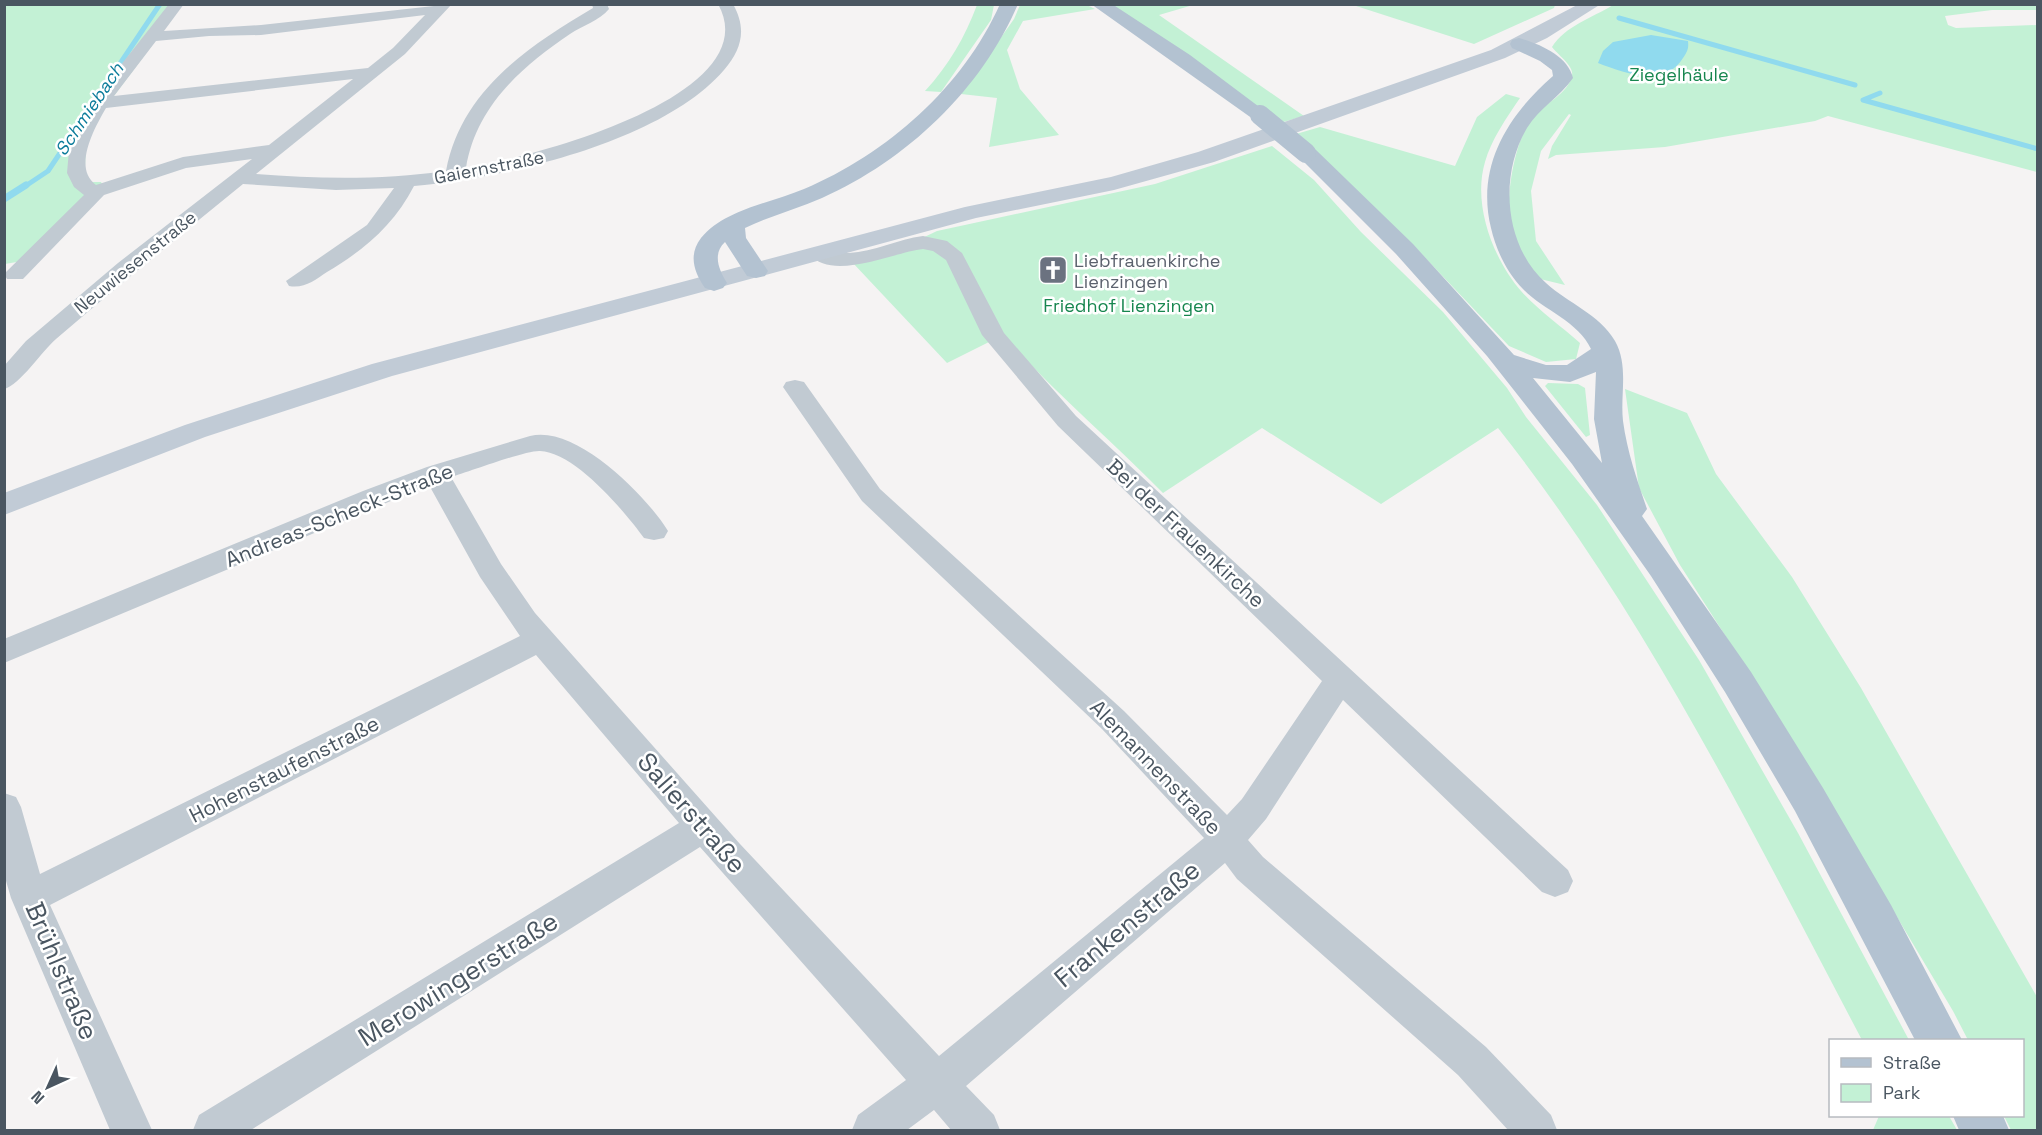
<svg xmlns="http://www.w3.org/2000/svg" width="2042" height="1135" viewBox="0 0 2042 1135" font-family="'Space Grotesk',sans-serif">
  <rect width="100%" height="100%" fill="#f5f3f3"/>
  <path fill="#c3f1d5" d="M 4,5 L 182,5 L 87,132 L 84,182 L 101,182 L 105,190 L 34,259 L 5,264 Z
    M 977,5 L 994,5 L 991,20 L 941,92 L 925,91 C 949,65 965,37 977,5 Z
    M 1020,5 L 1087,5 L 1095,9 L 1023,21 L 1007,50 L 1020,89 L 1059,135 L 989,147 L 997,98 L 961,94 L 1014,19 Z
    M 1109,5 L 1193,5 L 1159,15 L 1304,116 L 1280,123 Z
    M 1353,5 L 1555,5 L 1554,8 L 1474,44 Z
    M 1613,5 L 2037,5 L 2037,10 L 1992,10 L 1945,16 L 1948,25 L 1956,28 L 2037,25 L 2037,172 L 1828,116 L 1815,121 L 1665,147 L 1556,155 L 1548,159 L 1552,146 L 1571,115 L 1569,114 L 1541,151 L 1531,191 L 1536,241 L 1565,285 L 1536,278 C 1529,264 1517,249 1512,233 C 1503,207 1514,140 1532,118 C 1543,104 1569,94 1572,75 C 1574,66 1558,55 1552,47 C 1565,26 1592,18 1613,5 Z
    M 1506,94 L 1520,98 C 1507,117 1491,140 1485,162 C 1472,205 1494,260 1521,291 C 1538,310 1561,326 1580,343 L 1576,359 L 1546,362 L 1509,346 L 1413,245 L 1296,134 L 1320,127 L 1455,166 L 1477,117 Z
    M 1272,146 L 1314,180 L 1361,232 L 1443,312 L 1507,388 L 1526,417 L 1597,505 L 1699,660 L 1798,833 L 1909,1040 L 1862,1040 C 1751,830 1646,615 1498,428 L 1381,504 L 1262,428 L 1163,493 C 1110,439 1053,391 1003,335 L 947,363 L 852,262 L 897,250 L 937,231 L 1155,184 Z
    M 1548,383 L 1578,384 L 1585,388 L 1590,435 L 1586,437 L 1545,386 Z
    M 1625,389 L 1687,413 L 1716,474 L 1792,577 L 1861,688 L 2037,997 L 2037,1130 L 2011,1130 L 2004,1116 L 2022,1116 L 2022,1040 L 1968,1040 L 1953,1011 L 1782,724 L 1680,565 L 1639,488 Z
    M 1879,1116 L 1949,1116 L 1957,1130 L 1873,1130 Z"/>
  <path fill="#90daee" d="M 1651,35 L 1688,41 C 1689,49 1687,52 1683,58 C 1665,88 1624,73 1598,63 L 1603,51 L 1613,42 Z"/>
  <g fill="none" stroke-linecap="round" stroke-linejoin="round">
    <path stroke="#90daee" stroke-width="5" d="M 1619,18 L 1855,85
      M 1880,93 L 1863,100 L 2038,149
      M 24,187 L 48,171 L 160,4"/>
    <path stroke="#90daee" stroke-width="7" d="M 4,199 L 26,185"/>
    <path fill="#c1cad2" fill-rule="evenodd" d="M 169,4 L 184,4 L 164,31 L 261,25 L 452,4 L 405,54 L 256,174 C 319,179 383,180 446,171 C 461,91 527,47 593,8 L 592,4 L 607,4 L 609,9 C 600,20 582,26 570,34 C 521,67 476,107 466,168 C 525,159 770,97 718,4 L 733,4 C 747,29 742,49 724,70 C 662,142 505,178 414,186 C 394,225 364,250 327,272 C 315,280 304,289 289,286 L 286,281 L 367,225 L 394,188 L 336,190 L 243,184 C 180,235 118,286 56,339 C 42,351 20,385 4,389 L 4,366 L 26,341 L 118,263 L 252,159 L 186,168 L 104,195 L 23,279 L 7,279 L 4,274 L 84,195 L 74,187 L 67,173 L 70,139 L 94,99 ZM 425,15 L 393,48 L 368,68 L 114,96 L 156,41 L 209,36 L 261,35 ZM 353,79 L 269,145 L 183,157 L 96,185 C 72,168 95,127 106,108 Z
      M 923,236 L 947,241 L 962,253 L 1004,333 L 1076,416 L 1568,870 L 1573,881 L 1568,892 L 1555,897 L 1542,892 L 1343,700 L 1266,819 L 1248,840 L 1263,857 L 1486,1047 L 1551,1115 L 1557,1130 L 1508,1130 L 1458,1075 L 1237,879 L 1225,863 L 966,1086 L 994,1115 L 1000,1130 L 951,1130 L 934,1110 L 907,1130 L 852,1130 L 858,1115 L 906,1080 L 700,847 L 251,1130 L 193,1130 L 199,1115 L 679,823 L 536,655 L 50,905 L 152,1130 L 110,1130 L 11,898 L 4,874 L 4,793 L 16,797 L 21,807 L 40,874 L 520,636 L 480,577 L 429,485 L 4,663 L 4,639 L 363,491 L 427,467 L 530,436 C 575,424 646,495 668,531 L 664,538 L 654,540 L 644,538 C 625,512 575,452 540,451 C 526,450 469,472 451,477 L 501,564 L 535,613 L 740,844 L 939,1056 L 1204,838 L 1102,729 L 862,501 L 783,387 L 786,382 L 795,380 L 804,382 L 880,489 L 1124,711 L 1227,815 L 1242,799 L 1322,681 L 1058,426 L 982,335 L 946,260 L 933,251 L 923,249 C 894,252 830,283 809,253 L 813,249 C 826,245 836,254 849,253 C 874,252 898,239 923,236 Z"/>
    <path fill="#c1cbd6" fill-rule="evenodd" d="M 1579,4 L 1601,4 L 1547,38 L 1505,58 L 1214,162 L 1114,190 L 976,218 L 392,376 L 205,437 L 4,515 L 4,493 L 185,425 L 372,364 L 965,207 L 1111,177 L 1198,152 L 1491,50 Z"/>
    <path fill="#b3c2d1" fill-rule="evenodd" d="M 1000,4 L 1018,4 C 981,90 907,160 822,198 C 797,209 770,216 745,228 L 746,238 L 768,271 L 765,276 L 756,278 L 747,276 L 725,242 C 712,254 719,270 727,283 L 723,288 L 714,291 L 705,288 C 694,272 688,255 701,238 C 725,209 771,203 804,189 C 887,154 963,87 1000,4 Z
      M 1091,4 L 1112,4 L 1190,55 L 1270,115 L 1267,119 L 1253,119 Z
      M 1519,38 C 1540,44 1568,56 1573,78 C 1560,97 1539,108 1527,128 C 1499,175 1504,246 1546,283 C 1568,303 1599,314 1615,341 C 1629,366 1620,394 1623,421 C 1627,451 1637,480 1647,509 L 1642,516 L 1751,672 L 1823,788 L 1891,905 L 1962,1040 L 1915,1040 L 1795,811 L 1725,692 L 1651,576 L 1572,464 L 1487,356 L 1396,254 L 1295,153 L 1298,148 L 1314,148 L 1413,244 L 1514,355 L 1546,365 L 1567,365 L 1591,349 C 1578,321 1543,310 1523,289 C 1507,273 1496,250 1491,228 C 1476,167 1507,116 1553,76 L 1552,70 L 1540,61 L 1512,48 L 1510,44 L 1512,40 ZM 1596,372 L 1594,419 L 1602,463 L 1533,378 L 1570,382 Z
      M 1953,1116 L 2003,1116 L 2009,1130 L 1959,1130 Z"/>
    <path stroke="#b3c2d1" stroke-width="20" d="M 1260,115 L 1306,153"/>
  </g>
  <defs>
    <g id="church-square" transform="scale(1.5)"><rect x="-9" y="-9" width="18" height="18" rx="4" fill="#6b7280" stroke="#fff"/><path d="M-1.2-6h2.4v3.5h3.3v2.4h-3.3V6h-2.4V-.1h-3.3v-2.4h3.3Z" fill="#fff"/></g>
  </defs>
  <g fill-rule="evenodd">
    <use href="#church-square" x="1053" y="270"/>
  </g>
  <g text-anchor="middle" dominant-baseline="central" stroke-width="5" stroke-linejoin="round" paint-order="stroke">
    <g font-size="18" fill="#17864f" stroke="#fff">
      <text x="1679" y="74">Ziegelhäule</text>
      <text x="1129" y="305">Friedhof Lienzingen</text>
    </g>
    <g font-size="18" font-style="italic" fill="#0c7c9b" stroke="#fff">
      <text transform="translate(89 109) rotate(-56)">Schmiebach</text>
    </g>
    <g font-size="18" fill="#4a5661" stroke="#fff">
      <text transform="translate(489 167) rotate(-11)">Gaiernstraße</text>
      <text transform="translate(135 262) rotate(-39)">Neuwiesenstraße</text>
    </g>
    <g font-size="18" fill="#5b616d" stroke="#fff" text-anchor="start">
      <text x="1074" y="260">Liebfrauenkirche<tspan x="1074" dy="21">Lienzingen</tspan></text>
    </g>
    <g font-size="21" fill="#4a5661" stroke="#fff">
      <text transform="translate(339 515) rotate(-22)">Andreas-Scheck-Straße</text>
      <text transform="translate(1186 533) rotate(43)">Bei der Frauenkirche</text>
      <text transform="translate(1156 767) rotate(46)">Alemannenstraße</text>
      <text transform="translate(284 769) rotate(-27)">Hohenstaufenstraße</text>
    </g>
    <g font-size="26" fill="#4a5661" stroke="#fff">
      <text transform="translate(692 813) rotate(49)">Salierstraße</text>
      <text transform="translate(1127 924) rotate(-40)">Frankenstraße</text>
      <text transform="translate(62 971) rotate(67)">Brühlstraße</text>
      <text transform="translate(458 979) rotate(-32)">Merowingerstraße</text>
    </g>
  </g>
  <rect width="2042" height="1135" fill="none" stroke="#4a5661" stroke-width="12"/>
  <rect x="1829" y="1039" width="195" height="78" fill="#ffffff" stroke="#b7bbc0" stroke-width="1.5"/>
  <rect x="1841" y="1058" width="30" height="9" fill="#b3c2d1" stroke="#b7bbc0" stroke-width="1.5"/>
  <text x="1883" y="1069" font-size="18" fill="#4a5661">Straße</text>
  <rect x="1841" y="1084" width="30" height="18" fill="#c3f1d5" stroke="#b7bbc0" stroke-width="1.5"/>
  <text x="1883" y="1099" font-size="18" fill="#4a5661">Park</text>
  <g transform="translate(48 1087) rotate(225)" stroke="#ffffff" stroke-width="4.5" paint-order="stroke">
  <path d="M0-4.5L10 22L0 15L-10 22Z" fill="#4a5661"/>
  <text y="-9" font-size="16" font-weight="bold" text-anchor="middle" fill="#4a5661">N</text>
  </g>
</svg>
